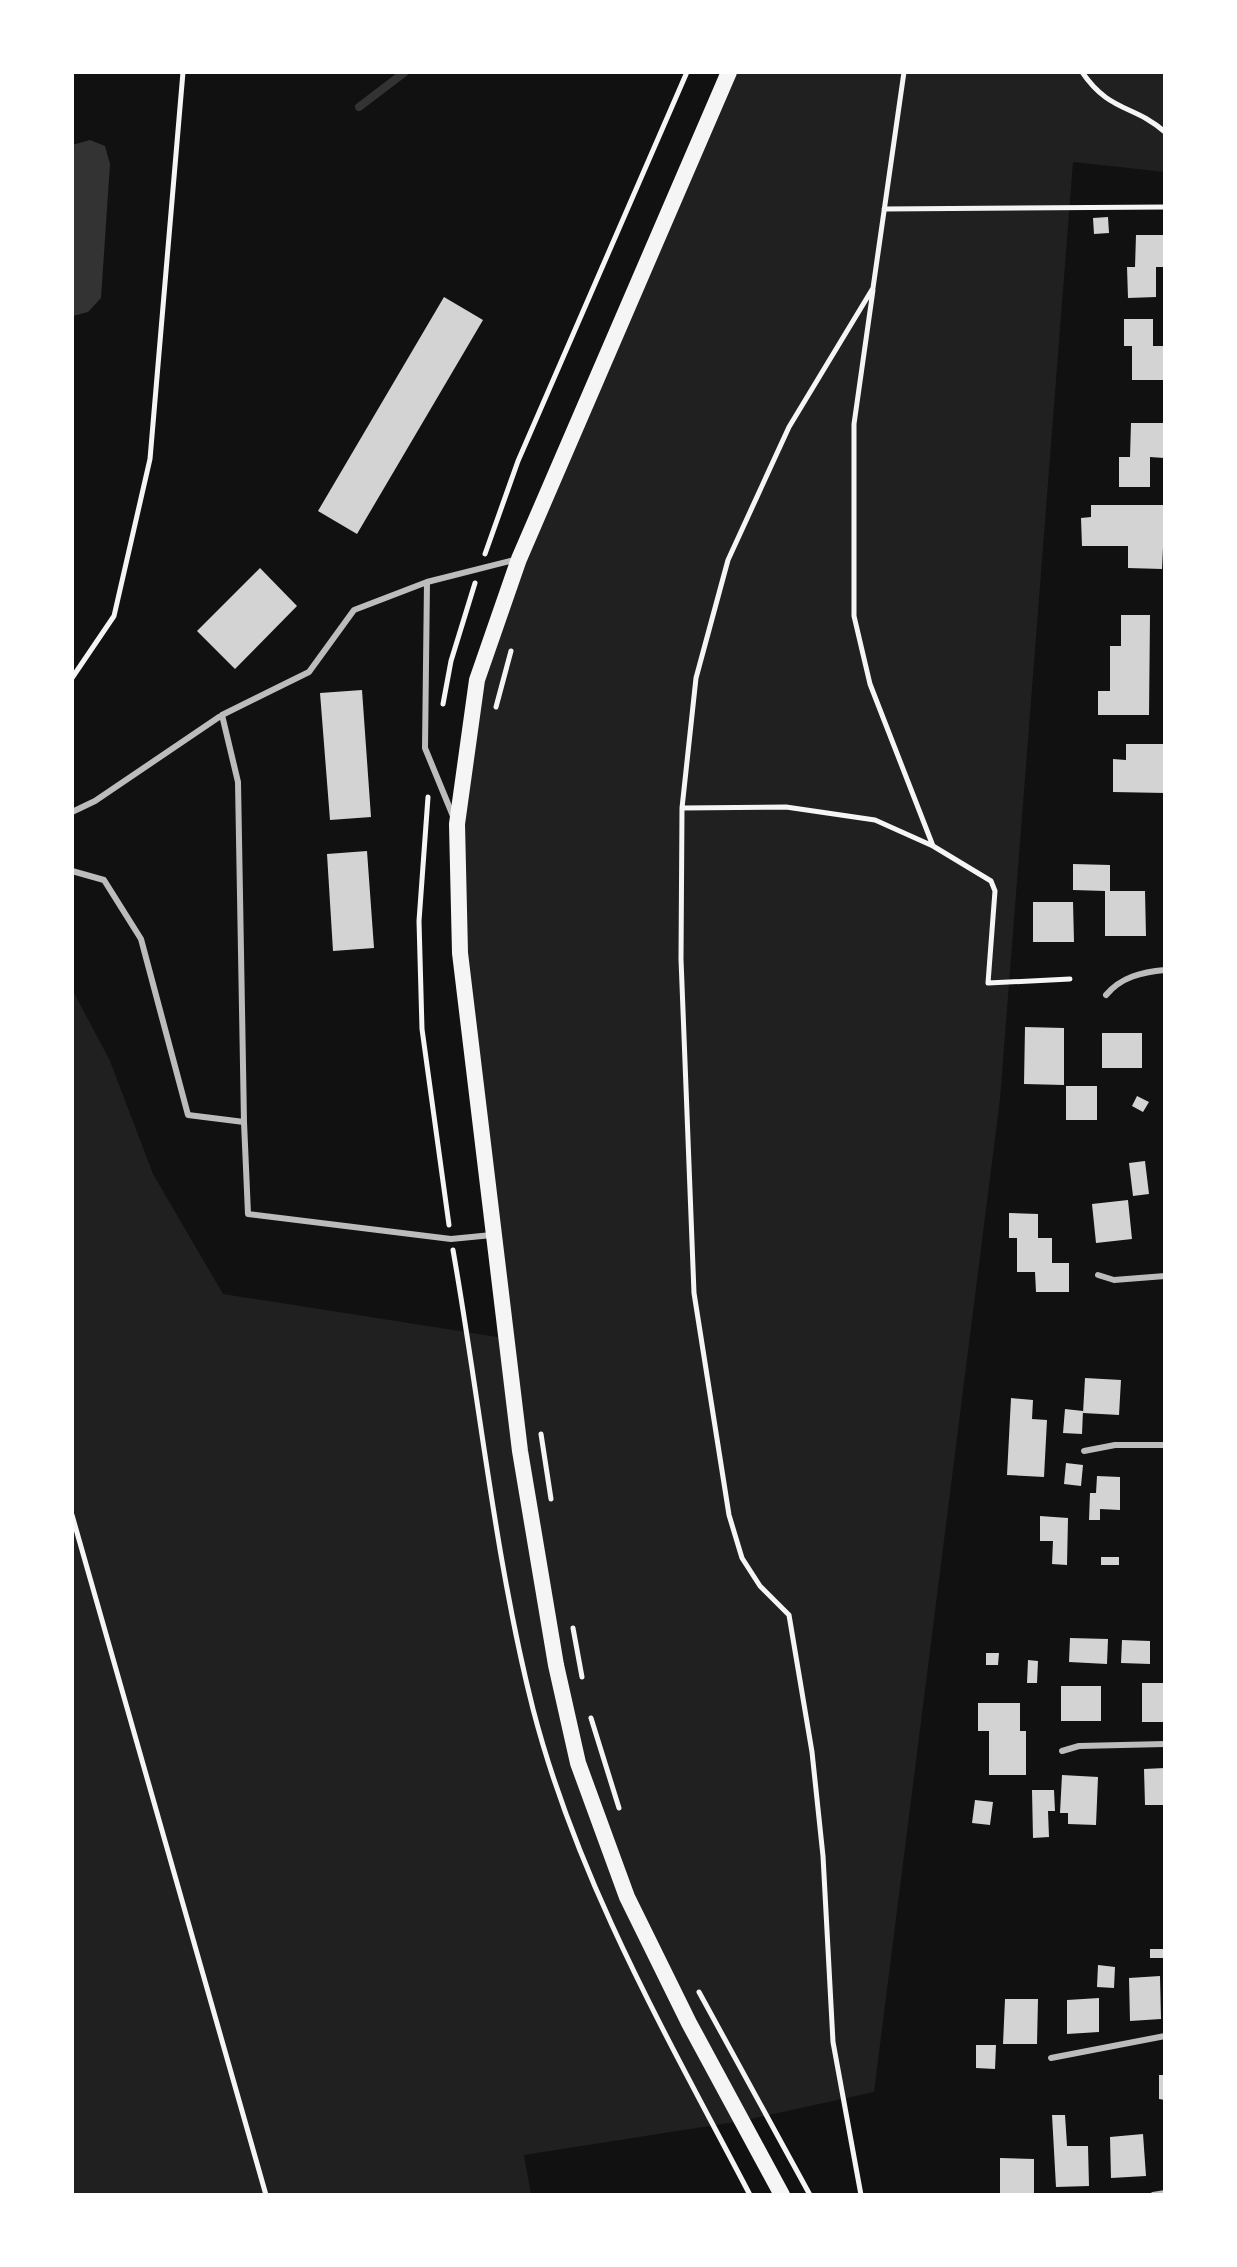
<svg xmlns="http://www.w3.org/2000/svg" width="1237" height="2267" viewBox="0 0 1237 2267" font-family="'Fira Sans Condensed',sans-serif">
  <rect width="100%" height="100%" fill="#111"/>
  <path fill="#202020" d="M 728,72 L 1165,72 L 1165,172 L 1073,162 L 1000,1099 L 874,2092 L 741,2121 L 524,2155 L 531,2195 L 72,2195 L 72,989 L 110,1061 L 153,1174 L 223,1294 L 504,1338 L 476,1107 L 457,824 L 477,680 Z"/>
  <path fill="#333" d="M 90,140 L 105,146 L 110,164 L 101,298 L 88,312 L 73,316 L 72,145 Z"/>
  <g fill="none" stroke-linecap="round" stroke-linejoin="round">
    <path stroke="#333" stroke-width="8" d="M 359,107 L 405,72"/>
  </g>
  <path fill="#d3d3d3" d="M 1108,217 L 1109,233 L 1094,234 L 1093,218 Z
    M 1136,235 L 1165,235 L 1165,267 L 1156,267 L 1156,297 L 1128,298 L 1127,267 L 1135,267 Z
    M 444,297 L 483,320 L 357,534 L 318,511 Z
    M 1124,319 L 1153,319 L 1153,346 L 1165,346 L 1165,380 L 1132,380 L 1132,346 L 1124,346 Z
    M 1131,423 L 1164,423 L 1164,458 L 1150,457 L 1150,487 L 1119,487 L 1119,457 L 1130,457 Z
    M 1091,505 L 1165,505 L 1162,569 L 1128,568 L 1128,546 L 1082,546 L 1081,518 L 1091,517 Z
    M 260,568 L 297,606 L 235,669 L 197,631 Z
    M 1121,615 L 1150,615 L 1149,715 L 1098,715 L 1098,691 L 1110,691 L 1110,646 L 1121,646 Z
    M 362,690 L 371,817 L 330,820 L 320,693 Z
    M 1126,744 L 1165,744 L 1165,793 L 1113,792 L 1113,759 L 1126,760 Z
    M 367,851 L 374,948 L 333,951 L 327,854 Z
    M 1073,864 L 1110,865 L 1110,891 L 1145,891 L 1146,936 L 1105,936 L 1105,891 L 1073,890 Z
    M 1033,902 L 1073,902 L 1074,942 L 1033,942 Z
    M 1025,1027 L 1064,1028 L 1064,1085 L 1024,1084 Z
    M 1102,1033 L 1142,1033 L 1142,1068 L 1102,1068 Z
    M 1066,1086 L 1097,1086 L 1097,1120 L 1066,1120 Z
    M 1137,1096 L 1149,1102 L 1143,1112 L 1132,1106 Z
    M 1145,1161 L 1149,1194 L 1133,1196 L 1129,1163 Z
    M 1128,1200 L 1132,1239 L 1096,1243 L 1092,1204 Z
    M 1009,1213 L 1038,1214 L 1038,1238 L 1052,1238 L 1052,1263 L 1069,1263 L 1069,1292 L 1036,1292 L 1035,1272 L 1017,1272 L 1017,1238 L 1009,1238 Z
    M 1085,1378 L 1121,1380 L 1119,1415 L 1083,1413 Z
    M 1011,1398 L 1033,1400 L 1032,1419 L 1047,1420 L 1044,1477 L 1007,1475 Z
    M 1065,1409 L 1083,1411 L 1082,1434 L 1063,1433 Z
    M 1066,1463 L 1083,1465 L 1081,1486 L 1064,1484 Z
    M 1097,1476 L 1120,1477 L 1120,1510 L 1100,1509 L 1100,1520 L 1089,1520 L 1090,1493 L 1096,1493 Z
    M 1040,1516 L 1068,1518 L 1067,1565 L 1052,1564 L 1053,1541 L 1040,1541 Z
    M 1101,1557 L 1119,1557 L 1119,1565 L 1101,1565 Z
    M 1070,1638 L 1108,1639 L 1107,1664 L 1069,1662 Z
    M 1122,1640 L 1150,1641 L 1150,1664 L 1121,1663 Z
    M 986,1653 L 999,1653 L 998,1665 L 986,1665 Z
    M 1028,1660 L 1038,1661 L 1037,1683 L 1027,1683 Z
    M 1142,1683 L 1165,1683 L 1165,1722 L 1142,1722 Z
    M 1061,1686 L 1101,1686 L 1101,1721 L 1061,1721 Z
    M 978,1703 L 1020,1703 L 1020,1731 L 1026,1731 L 1026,1775 L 989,1775 L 989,1731 L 978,1731 Z
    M 1165,1768 L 1165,1805 L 1145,1805 L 1144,1769 Z
    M 1062,1775 L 1098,1777 L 1096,1825 L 1068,1824 L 1068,1813 L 1060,1813 Z
    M 1032,1790 L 1054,1790 L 1055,1811 L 1048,1811 L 1049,1837 L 1033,1838 Z
    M 975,1800 L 993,1802 L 990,1825 L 972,1823 Z
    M 1150,1949 L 1165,1949 L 1165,1958 L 1150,1958 Z
    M 1098,1965 L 1115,1967 L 1114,1988 L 1097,1987 Z
    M 1160,1976 L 1161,2019 L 1130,2021 L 1129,1978 Z
    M 1099,1998 L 1099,2032 L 1067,2034 L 1067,2000 Z
    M 1005,1999 L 1038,1999 L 1037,2044 L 1003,2044 Z
    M 976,2045 L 996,2045 L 995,2069 L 976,2068 Z
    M 1159,2075 L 1165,2075 L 1165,2100 L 1159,2099 Z
    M 1052,2115 L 1065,2115 L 1067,2146 L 1088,2146 L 1089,2186 L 1056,2187 Z
    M 1143,2134 L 1146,2176 L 1111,2178 L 1110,2137 Z
    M 1000,2158 L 1034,2159 L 1034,2195 L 1000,2195 Z"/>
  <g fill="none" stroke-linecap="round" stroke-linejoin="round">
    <path stroke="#f5f5f5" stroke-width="5" d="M 1082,72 C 1110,113 1133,104 1165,132
      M 884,209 L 1165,207
      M 873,290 L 854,424 L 854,616 L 870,684 L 933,846
      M 485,554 L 518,461 L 687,72
      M 72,678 L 114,616 L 150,459 L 183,72
      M 443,704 L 451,661 L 475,583
      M 496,707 L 511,651
      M 428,797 L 419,921 L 422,1029 L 449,1225
      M 682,808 L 786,807 L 875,820 L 933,846 L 991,881 L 995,891 L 988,983 L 1070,979
      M 453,1250 C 480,1403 495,1559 533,1709 C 578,1883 668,2038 750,2195
      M 541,1434 L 551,1499
      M 72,1515 L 266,2195
      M 573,1628 L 582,1677
      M 591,1718 L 619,1808
      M 699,1992 L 810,2195
      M 861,2195 L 833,2042 L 823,1856 L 812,1752 L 789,1615 L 760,1586 L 742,1558 L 729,1515 L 694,1293 L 681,959 L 682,808 L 696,678 L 728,560 L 789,427 L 873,288 L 904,72"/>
    <path stroke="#bcbcbc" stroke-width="6" d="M 427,582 L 425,748 L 453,816
      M 222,715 L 238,782 L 244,1122
      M 72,812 L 95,801 L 222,715 L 309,672 L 354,610 L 427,582 L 518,559
      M 72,871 L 104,880 L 141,939 L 188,1115 L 244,1122 L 248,1214 L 451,1239 L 492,1235
      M 1106,995 C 1121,977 1142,972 1165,970
      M 1098,1275 L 1114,1280 L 1165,1276
      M 1084,1451 L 1115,1445 L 1165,1445
      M 1062,1751 L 1079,1746 L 1165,1744
      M 1051,2058 L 1165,2036
      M 1153,2195 L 1165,2193"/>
    <path stroke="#f5f5f5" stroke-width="16" d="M 729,72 L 519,559 L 477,680 L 457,824 L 460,953 L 520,1451 L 556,1665 L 578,1763 L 627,1897 L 689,2023 L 782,2195"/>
  </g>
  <rect width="1237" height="2267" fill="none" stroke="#ffffff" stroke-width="148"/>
</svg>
